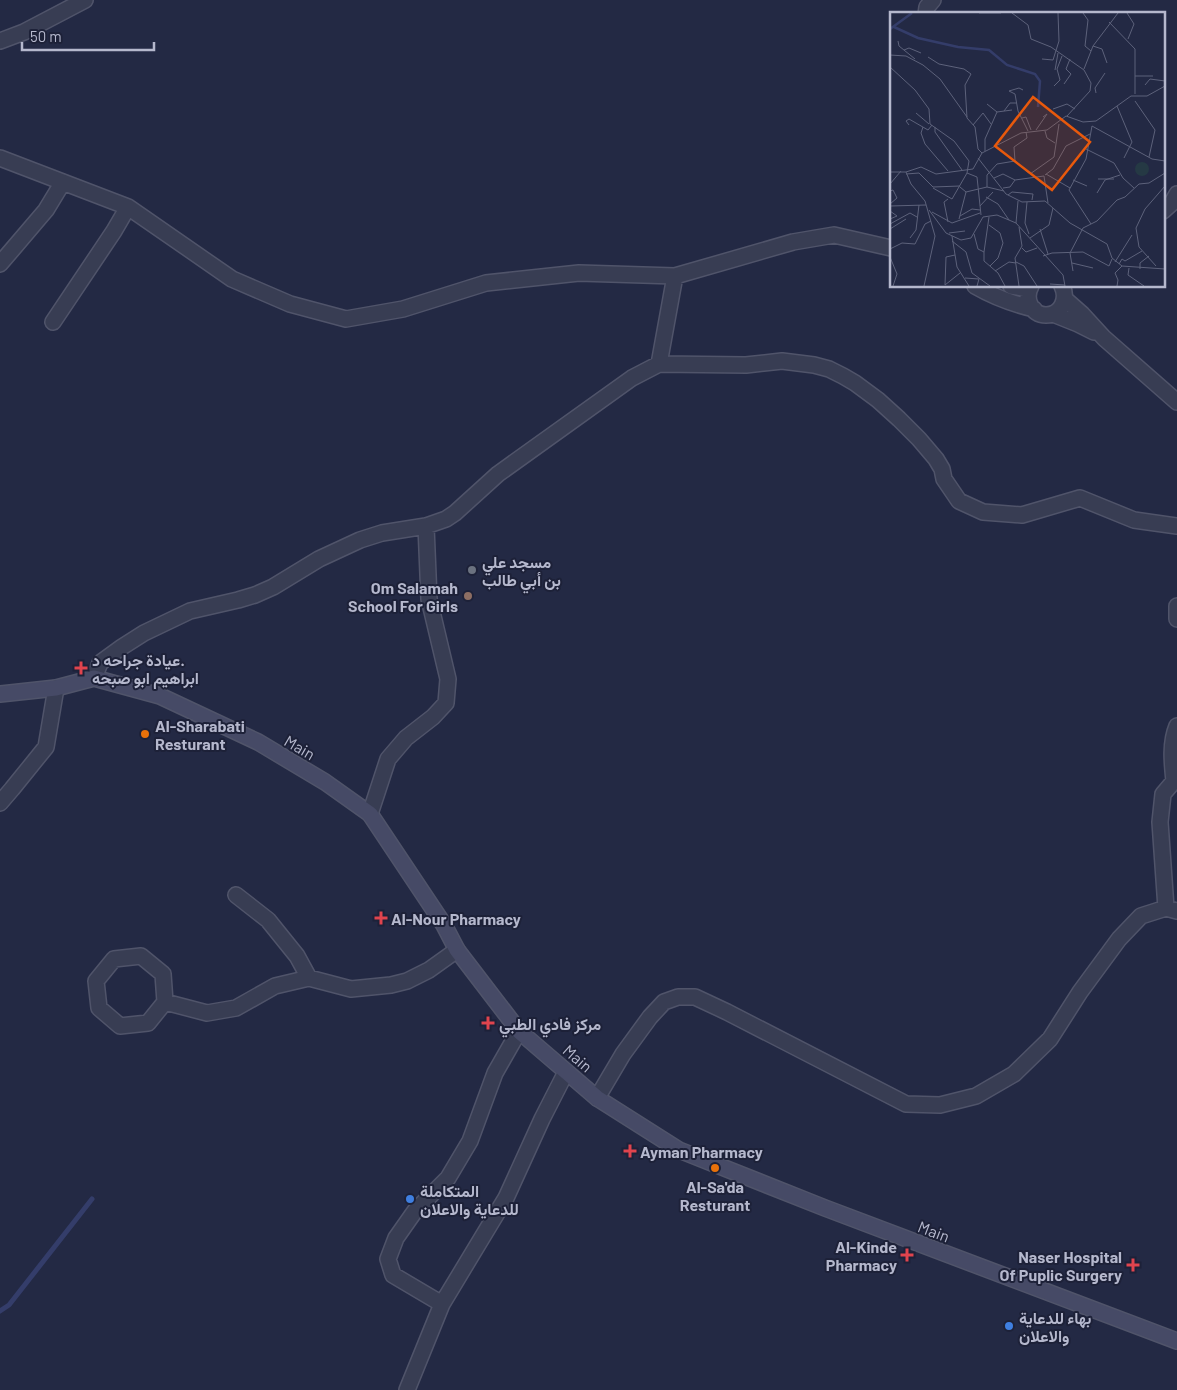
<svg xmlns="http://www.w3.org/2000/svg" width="1177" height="1390" viewBox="0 0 1177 1390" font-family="Barlow,Vazirmatn,sans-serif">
  <rect width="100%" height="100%" fill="#232944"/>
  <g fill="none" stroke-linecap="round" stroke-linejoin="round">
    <path stroke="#343d6a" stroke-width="5" d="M 0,1311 L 9,1305 L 92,1199"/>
    <g stroke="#50546a" stroke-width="18">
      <path id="minor" d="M 926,14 L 927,7 L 933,0
        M 0,41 L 24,32 L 85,0
        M 0,158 L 128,207 L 232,279 L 290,304 L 346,319 L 403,309 L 486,283 L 579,273 L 675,276 L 793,242 L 834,235 L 891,248
        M 1163,211 L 1172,203 L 1177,194
        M 0,264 L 46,210 L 63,182
        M 975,286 C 994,297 1013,304 1034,309
        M 1011,286 L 1029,289
        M 1031,286 C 1024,298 1031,315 1046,315 C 1062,315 1068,298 1062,286
        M 1065,299 L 1082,314 L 1104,338 L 1177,402
        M 1053,314 L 1078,324 L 1094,332
        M 53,322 L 114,231 L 128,207
        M 659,364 L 675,276
        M 1177,606 L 1177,619
        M 94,678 L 100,663 L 122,647 L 144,633 L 190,611 L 238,600 L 255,595 L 273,587 L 319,559 L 360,540 L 382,533 L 426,526 L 446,519 L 455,513 L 498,474 L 632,378 L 659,364 L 746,365 L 782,361 L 814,365 L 829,369 L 843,376 L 855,383 L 878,400 L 899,419 L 919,439 L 936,459 L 942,469 L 944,479 L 959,501 L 983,512 L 1022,515 L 1080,498 L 1134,520 L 1177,526
        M 0,803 L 12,789 L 46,747 L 56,688
        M 370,814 L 388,759 L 406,738 L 433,717 L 446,703 L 448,679 L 429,599 L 426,526
        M 236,895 L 268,920 L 297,956 L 309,978
        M 1166,908 L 1160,822 L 1163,794 L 1174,781 C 1172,762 1170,743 1177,726
        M 141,956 L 163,974 L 165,1002 L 148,1023 L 120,1026 L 99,1008 L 96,981 L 114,959 Z
        M 165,1002 L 207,1013 L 236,1008 L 275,986 L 309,978 L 351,989 L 391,985 L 407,981 L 429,970 L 457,950
        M 597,1098 L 623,1054 L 650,1017 L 664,1002 L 678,997 L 695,997 L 727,1012 L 906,1104 L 940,1105 L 976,1096 L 1014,1074 L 1050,1039 L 1080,992 L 1119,939 L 1141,916 L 1166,908 L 1177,911
        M 442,1304 L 393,1275 L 388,1259 L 396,1238 L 415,1211 L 448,1178 L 470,1141 L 495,1073 L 519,1031
        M 407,1390 L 442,1304 L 506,1198 L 542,1119 L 566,1072"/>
    </g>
    <g stroke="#50546a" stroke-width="18">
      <path id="secondary" d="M 0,694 L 56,688 L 94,678 L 160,696 L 258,742 L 325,782 L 370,814 L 444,925 L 457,950 L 519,1031 L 597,1098 L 679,1150 L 825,1208 L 1177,1341"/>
    </g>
    <use href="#minor" stroke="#383d53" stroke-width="15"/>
    <use href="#secondary" stroke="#464a66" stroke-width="15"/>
  </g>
  <circle fill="#6b7280" stroke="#1d2138" stroke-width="2" cx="472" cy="570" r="5"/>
  <circle fill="#8d6e63" stroke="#1d2138" stroke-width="2" cx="468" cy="596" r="5"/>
  <g fill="#e0444e" stroke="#1d2138" stroke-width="2">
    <path d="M78.5 660.5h5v5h5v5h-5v5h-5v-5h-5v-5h5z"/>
    <path d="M378.5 910.5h5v5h5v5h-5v5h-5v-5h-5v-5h5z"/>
    <path d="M485.5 1015.5h5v5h5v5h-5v5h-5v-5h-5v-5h5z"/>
    <path d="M627.5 1143.5h5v5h5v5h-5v5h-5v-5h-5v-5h5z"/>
    <path d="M904.5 1247.5h5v5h5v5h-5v5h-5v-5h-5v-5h5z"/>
    <path d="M1130.5 1257.5h5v5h5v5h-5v5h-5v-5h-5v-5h5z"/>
  </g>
  <g fill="#e8710a" stroke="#1d2138" stroke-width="2">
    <circle cx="145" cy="734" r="5"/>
    <circle cx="715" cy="1168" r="5"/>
  </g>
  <g fill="#3f7fe0" stroke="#1d2138" stroke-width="2">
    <circle cx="410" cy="1199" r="5"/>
    <circle cx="1009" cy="1326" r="5"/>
  </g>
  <g text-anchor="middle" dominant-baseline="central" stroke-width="4" stroke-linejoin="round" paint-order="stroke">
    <g font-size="16" font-weight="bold" fill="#b5b8cd" stroke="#1d2138" text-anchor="start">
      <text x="482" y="561">مسجد علي<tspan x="482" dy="18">بن أبي طالب</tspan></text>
      <text x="458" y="587" text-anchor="end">Om Salamah<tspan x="458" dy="18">School For Girls</tspan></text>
      <text x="92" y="659">عيادة جراحه د.<tspan x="92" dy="18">ابراهيم ابو صبحه</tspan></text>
      <text x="155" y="725">Al-Sharabati<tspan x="155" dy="18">Resturant</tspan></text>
      <text x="391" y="918">Al-Nour Pharmacy</text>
      <text x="499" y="1023">مركز فادي الطبي</text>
      <text x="640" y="1151">Ayman Pharmacy</text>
      <text x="715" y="1186" text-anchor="middle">Al-Sa'da<tspan x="715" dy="18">Resturant</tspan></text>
      <text x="420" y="1190">المتكاملة<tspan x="420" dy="18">للدعاية والاعلان</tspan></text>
      <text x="897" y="1246" text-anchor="end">Al-Kinde<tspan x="897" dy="18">Pharmacy</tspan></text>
      <text x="1122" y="1256" text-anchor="end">Naser Hospital<tspan x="1122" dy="18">Of Puplic Surgery</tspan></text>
      <text x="1019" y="1317">بهاء للدعاية<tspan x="1019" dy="18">والاعلان</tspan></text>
    </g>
    <g font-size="16" fill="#b5b8cd" stroke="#1d2138">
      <text transform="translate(300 747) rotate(30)">Main</text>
      <text transform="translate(578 1058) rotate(41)">Main</text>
      <text transform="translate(934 1231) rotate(21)">Main</text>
    </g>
  </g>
  <g transform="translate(890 12)">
    <rect width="275" height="275" fill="#232944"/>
    <path d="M245 157a7 7 0 1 1 14 0a7 7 0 1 1-14 0Z" fill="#253944"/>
    <path fill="none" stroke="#343d6a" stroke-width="2.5" d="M 4,15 L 28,26 L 68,35 L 99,38 L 117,53 L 145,62 L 150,69 L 148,95M 0,17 L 22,1"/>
    <path fill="none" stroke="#5d627b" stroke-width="1" d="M 89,1 L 111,1M 122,1 L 138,13 L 141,27 L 161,35 L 194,58 L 201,71 L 200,79 L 177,104M 193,1 L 198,8 L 195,34 L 201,39M 237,1 L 244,12 L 238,27M 219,10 L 245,37 L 245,82M 8,29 L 9,34 L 25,47M 203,34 L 212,37 L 217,51M 14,38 L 19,36 L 31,41M 0,43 L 16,44 L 33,53 L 50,67 L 77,105M 38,45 L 49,52 L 74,57 L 81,62 L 75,73 L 77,106 L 85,115 L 88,137 L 92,141M 152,47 L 163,48 L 169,29 L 168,1M 0,55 L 25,78 L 39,97 L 40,112 L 64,129 L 79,149 L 77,161 L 62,187 L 43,176M 194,57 L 203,34 L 228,1M 165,58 L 168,41M 245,64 L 263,64M 174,72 L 181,62 L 176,57 L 180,47M 255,73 L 260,67 L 275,69M 164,74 L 170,68 L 167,57 L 172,44M 133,78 L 129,76 L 119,79 L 125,82 L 128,99 L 138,119M 206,81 L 205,76 L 215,61M 245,89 L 265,118 L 259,145M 97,92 L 107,100 L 122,98M 227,94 L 242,130 L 234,146M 163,97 L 177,92 L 185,97M 114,99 L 120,91 L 127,91M 26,101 L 39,112M 132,106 L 136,105 L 141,118M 19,113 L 16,109 L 19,107 L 38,118 L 42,113M 83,113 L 93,101 L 101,112M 202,114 L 262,147 L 275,149M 33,115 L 31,121 L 35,132 L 58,159M 45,115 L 45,120 L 72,158M 146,118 L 157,102 L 153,105M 155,119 L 157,126 L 165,131M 196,137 L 224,151 L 233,166 L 244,176M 95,139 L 95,127 L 107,100M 88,146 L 116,182 L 132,190 L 155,189 L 180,211 L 217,232 L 222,246 L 232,254 L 275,257M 125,149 L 140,162M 0,160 L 16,160 L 31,155 L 46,162 L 83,157 L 92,141 L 131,121 L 157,118 L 176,104 L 193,110 L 206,109 L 241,84 L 257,84 L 275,74M 16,160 L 21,172 L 35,189 L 45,224 L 34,274M 77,161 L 87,165 L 91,203M 16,162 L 29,161 L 43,175M 140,162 L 164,145 L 169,112M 156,162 L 180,176M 155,163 L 163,157 L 176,134 L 200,122M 154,164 L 158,191M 104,166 L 113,162 L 125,168 L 154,164M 208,167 L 224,167M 183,168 L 197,174M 0,172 L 11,159M 43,175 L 70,174M 113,176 L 120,175 L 125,168M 0,179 L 3,178 L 7,186 L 0,192M 114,179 L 97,175 L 97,163 L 107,152 L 125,149 L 124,135 L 137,126 L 136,120M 76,180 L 97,175M 207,181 L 215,168 L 230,163M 118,183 L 122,180 L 143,182 L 142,188M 96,185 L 108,192 L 119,208M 128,189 L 126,211 L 173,263 L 175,274M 137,190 L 135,211 L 139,222M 0,194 L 36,193M 90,194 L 103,180M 39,198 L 56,221 L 71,228 L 81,226 L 93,205 L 107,203 L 126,211M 0,199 L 7,204 L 0,207M 42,200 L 62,211 L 90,201M 70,204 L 82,197 L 90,198M 69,207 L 76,180 L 70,175M 58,210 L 54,190 L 58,187M 0,212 L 20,201 L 27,205M 201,212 L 179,178 L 196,147 L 202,114M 99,213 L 110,221 L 113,231 L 108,246 L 100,254M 129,215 L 132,234 L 125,246 L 129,274M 0,217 L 16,207M 150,217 L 158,242M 59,221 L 75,219M 84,222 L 88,237 L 94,240 L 94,249 L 108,261 L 115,274M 62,224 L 67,255 L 79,274M 20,226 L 26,218 L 29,193M 140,226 L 159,213 L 163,196M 62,229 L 76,240 L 82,261 L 100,274M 132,236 L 136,240 L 147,236M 0,237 L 12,231 L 25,232 L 35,212 L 41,209M 94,240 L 99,205M 153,244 L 162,241 L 193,240 L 219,254 L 222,247M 0,245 L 7,262 L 3,274M 126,250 L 134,254 L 147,274M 225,250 L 242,223M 182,251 L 203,256M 229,252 L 232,247 L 235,249 L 252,239M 266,254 L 249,235 L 246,216 L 255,197 L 275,174M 239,256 L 238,263 L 254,274M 250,257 L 250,251 L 259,244M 105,259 L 119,250 L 126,251M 183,259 L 180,241 L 193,216 L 207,209 L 227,188 L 235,185 L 249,172 L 259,171 L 275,161M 75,266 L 89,267 L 87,274M 160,272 L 175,273M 55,273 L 56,245 L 65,243M 55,273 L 70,261M 227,274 L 228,268 L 225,261 L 232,254"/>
    <path fill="#e8590c" fill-opacity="0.15" stroke="#e8590c" stroke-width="2.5" d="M 143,85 L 200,130 L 162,178 L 105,134 Z"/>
    <rect width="275" height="275" fill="none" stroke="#b5b8cd" stroke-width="2.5"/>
  </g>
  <path d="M22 42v8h132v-8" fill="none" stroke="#b5b8cd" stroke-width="2.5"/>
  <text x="30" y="42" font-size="15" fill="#b5b8cd" stroke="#1d2138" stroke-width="4" paint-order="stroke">50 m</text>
</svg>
